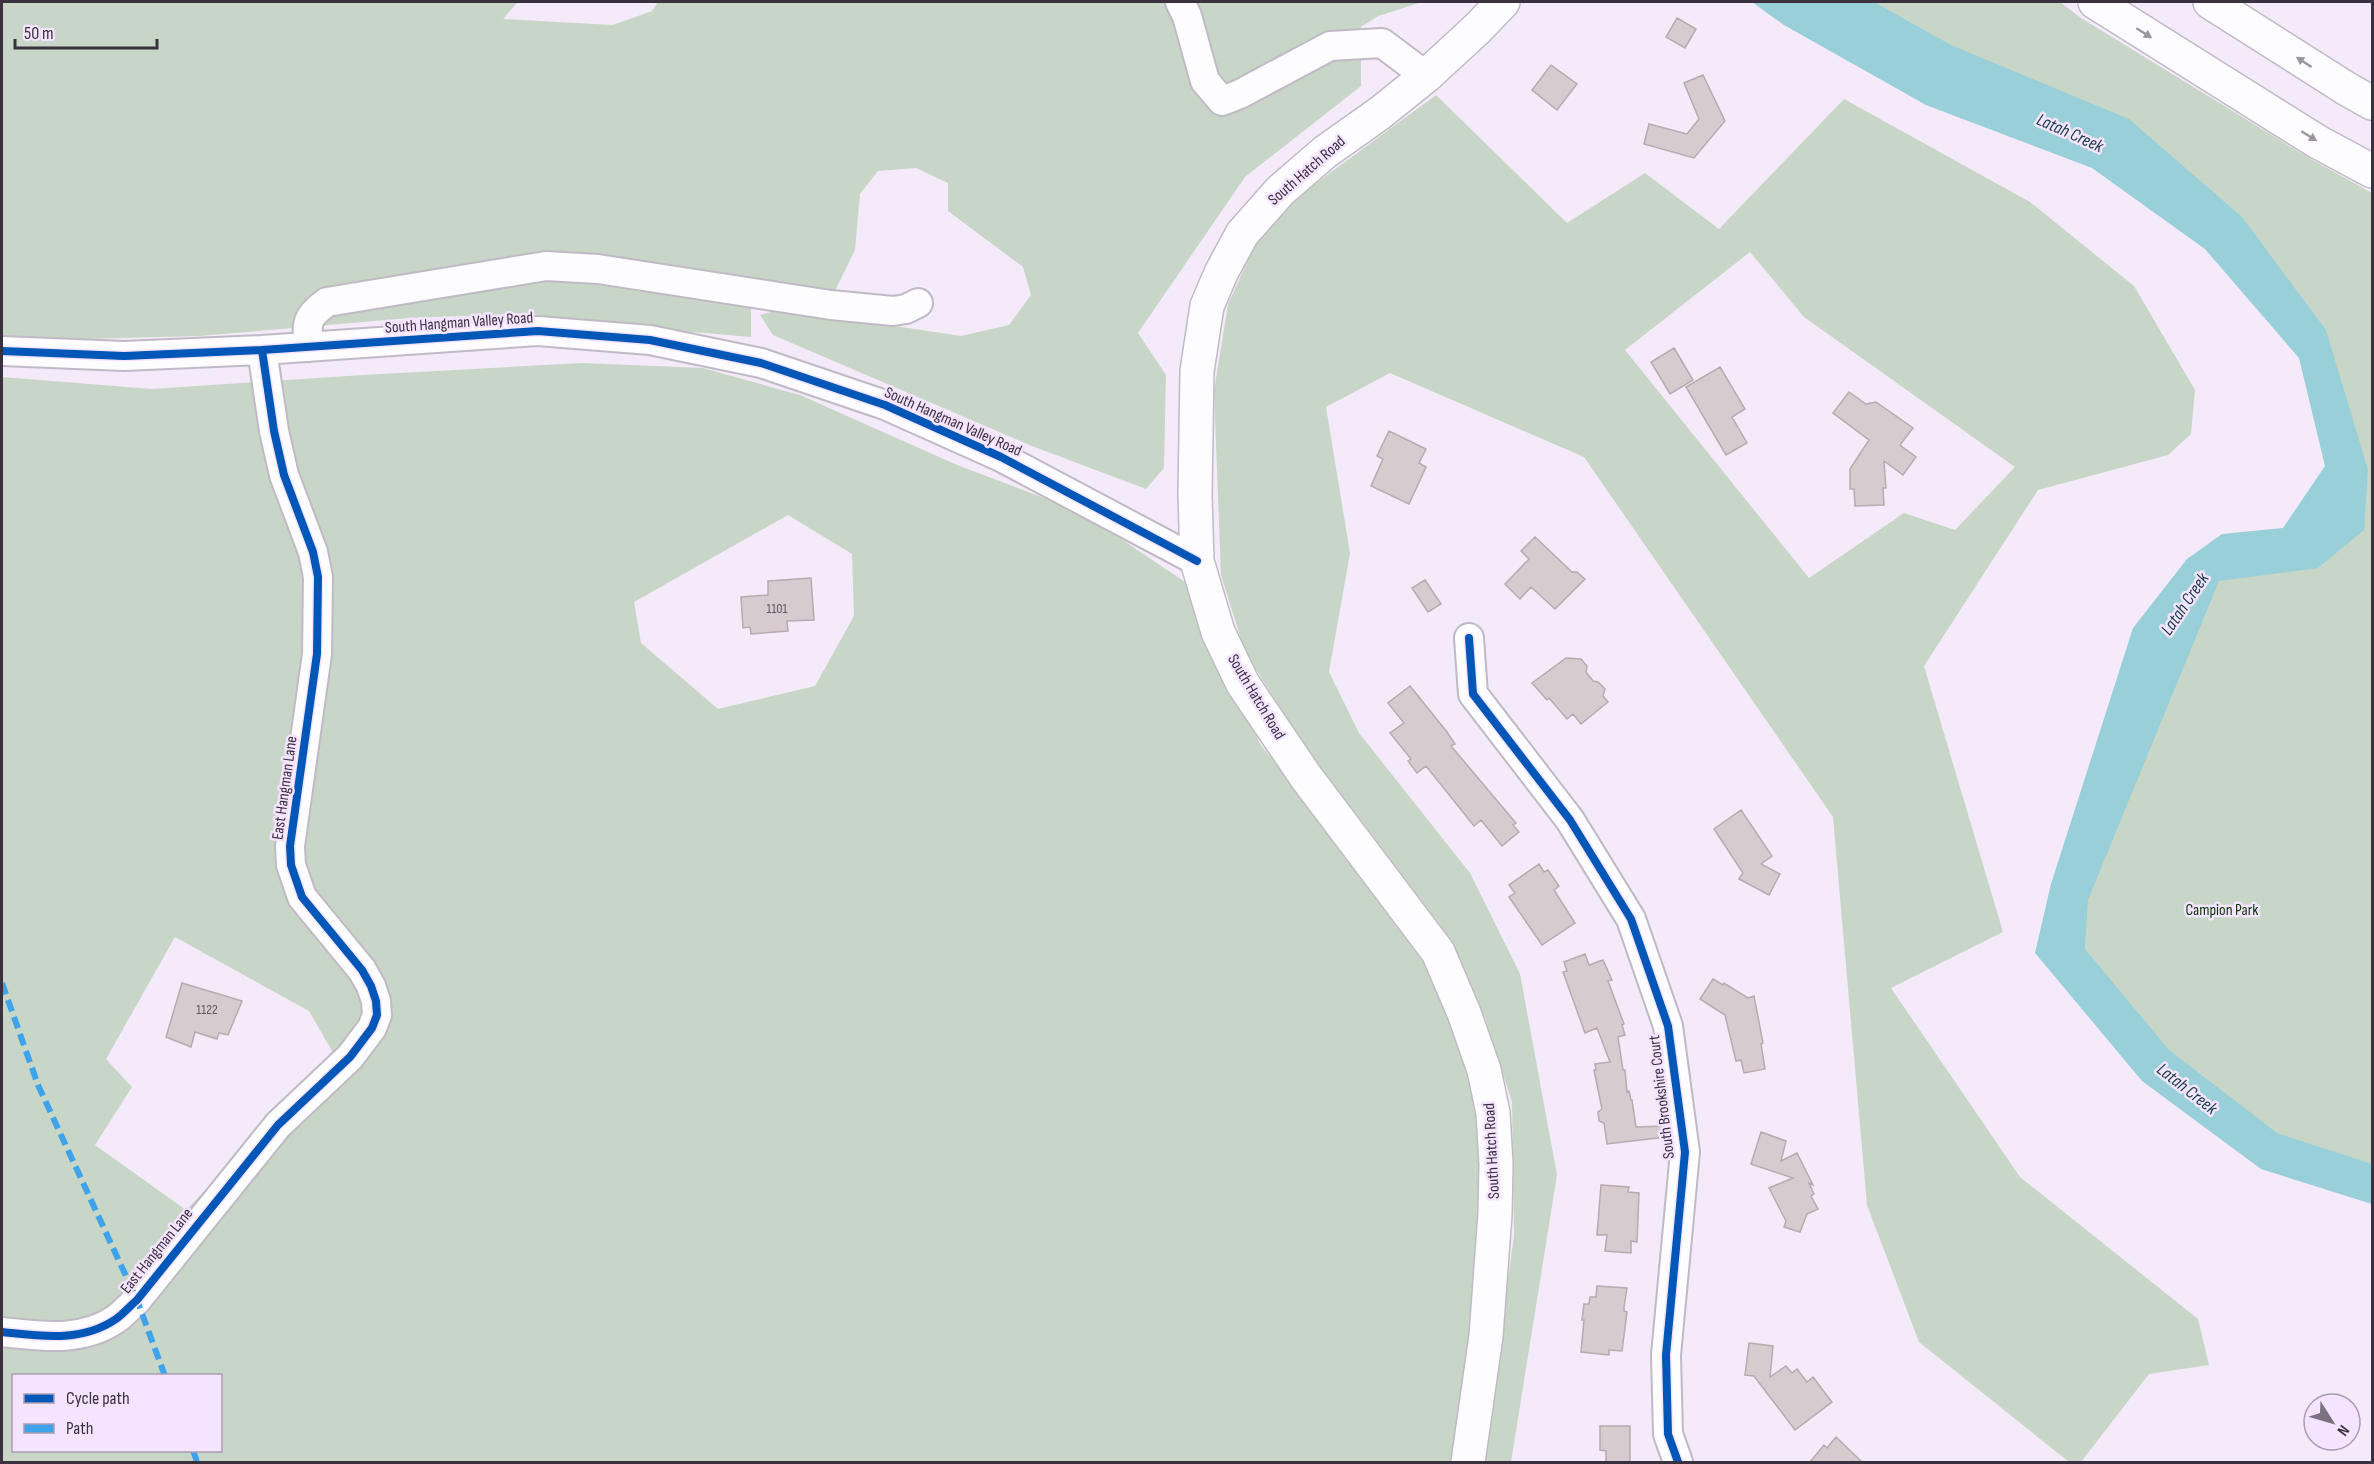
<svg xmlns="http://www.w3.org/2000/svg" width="2374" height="1464" viewBox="0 0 2374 1464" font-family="'Sofia Sans Condensed',sans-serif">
  <rect width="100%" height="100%" fill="#f4eaf9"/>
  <path fill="#c8d6c8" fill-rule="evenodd" d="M 2,2 L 518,2 L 503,19 L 613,25 L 652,11 L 658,2 L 1422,2 L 1378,16 L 1361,27 L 1361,86 L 1245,177 L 1138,333 L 1166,375 L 1164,468 L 1146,489 L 1032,446 L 773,335 L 760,315 L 779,310 L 751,306 L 751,337 L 493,315 L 410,318 L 199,336 L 2,341 ZM 916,168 L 948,183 L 948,211 L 1023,267 L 1031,295 L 1009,325 L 961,336 L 823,315 L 855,250 L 860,194 L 878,171 Z
    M 1798,2 L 2060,2 L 2081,18 L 2309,158 L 2372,193 L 2372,1185 L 2267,1151 L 2064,955 L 2203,571 L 2333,516 L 2313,350 L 2221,234 Z
    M 1436,95 L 1567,223 L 1645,173 L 1719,229 L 1844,99 L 2030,202 L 2134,286 L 2195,390 L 2191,434 L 2168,455 L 2038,490 L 1924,666 L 2003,932 L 1891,988 L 2020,1177 L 2198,1319 L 2209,1365 L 2149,1374 L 2081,1462 L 2069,1462 L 1919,1342 L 1867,1205 L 1833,817 L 1584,457 L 1390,373 L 1326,407 L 1350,553 L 1329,672 L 1359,733 L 1470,873 L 1520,974 L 1557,1175 L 1511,1462 L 1483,1462 L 1514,1236 L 1512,1102 L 1485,1018 L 1447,942 L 1300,739 L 1245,652 L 1221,575 L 1214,391 L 1228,304 L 1258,239 L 1296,198 ZM 1750,252 L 1804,317 L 2015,467 L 1955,530 L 1904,513 L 1809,578 L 1625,350 Z
    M 582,363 L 703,368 L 800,395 L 957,465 L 1081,512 L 1194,588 L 1227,672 L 1260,744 L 1336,839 L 1389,911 L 1441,988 L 1469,1065 L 1484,1146 L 1483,1265 L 1456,1462 L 2,1462 L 2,377 L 152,389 L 363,375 ZM 788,515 L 852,554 L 854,616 L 815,686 L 718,709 L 641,643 L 634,602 ZM 175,937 L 309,1011 L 335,1056 L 186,1210 L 95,1145 L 132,1087 L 106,1059 ZM 14,1376 L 220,1376 L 220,1450 L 14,1450 Z"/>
  <path fill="#99cfd9" d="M 1752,2 L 1874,2 L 1951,45 L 2129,119 L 2242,217 L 2326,330 L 2368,470 L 2364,530 L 2318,568 L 2219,581 L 2088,900 L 2085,949 L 2169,1050 L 2277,1133 L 2372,1164 L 2372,1204 L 2261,1169 L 2142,1081 L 2035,953 L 2051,884 L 2133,628 L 2187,559 L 2222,534 L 2283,528 L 2325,466 L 2299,358 L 2205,249 L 2092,168 L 1926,105 L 1784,25 Z"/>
  <path fill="#d6cbcf" stroke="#b7abb0" stroke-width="1.5" d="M 1677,18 L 1696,29 L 1685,48 L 1666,37 Z
    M 1551,65 L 1577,84 L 1557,110 L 1532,90 Z
    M 1703,75 L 1725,121 L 1694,158 L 1644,144 L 1649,124 L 1687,134 L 1699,119 L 1684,83 Z
    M 1674,348 L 1693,380 L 1670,394 L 1651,362 Z
    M 1720,367 L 1745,409 L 1732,417 L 1747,443 L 1726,455 L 1686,387 Z
    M 1849,392 L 1866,404 L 1876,402 L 1913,428 L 1900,445 L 1916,457 L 1903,475 L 1884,461 L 1886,488 L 1883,488 L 1884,505 L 1855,506 L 1854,489 L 1850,489 L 1850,469 L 1869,440 L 1833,413 Z
    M 1389,431 L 1426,449 L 1419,463 L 1426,467 L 1409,504 L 1371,486 L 1383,459 L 1377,456 Z
    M 1535,537 L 1572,572 L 1577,572 L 1585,579 L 1555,609 L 1531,587 L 1520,599 L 1505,584 L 1529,559 L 1521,551 Z
    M 811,578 L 814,620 L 787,621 L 788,631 L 751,634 L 750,627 L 743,628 L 741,597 L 768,595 L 768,581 Z
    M 1425,580 L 1441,604 L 1428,612 L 1412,588 Z
    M 1566,658 L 1581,659 L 1587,666 L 1586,672 L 1593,681 L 1598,682 L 1605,689 L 1603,696 L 1608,702 L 1581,724 L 1573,714 L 1567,719 L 1549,698 L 1547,700 L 1532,683 Z
    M 1410,686 L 1447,732 L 1455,744 L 1451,746 L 1516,823 L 1513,825 L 1519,832 L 1502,846 L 1481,820 L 1474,826 L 1426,766 L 1417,773 L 1408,761 L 1411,759 L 1390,733 L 1404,723 L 1388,703 Z
    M 1741,810 L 1772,856 L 1761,864 L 1780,874 L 1769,895 L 1739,879 L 1743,873 L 1714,829 Z
    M 1539,864 L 1544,872 L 1548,870 L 1559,886 L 1554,890 L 1575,923 L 1542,945 L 1509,897 L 1515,893 L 1509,885 Z
    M 1585,954 L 1589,965 L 1603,960 L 1612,980 L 1608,981 L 1624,1024 L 1622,1025 L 1625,1035 L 1618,1037 L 1623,1070 L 1625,1070 L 1627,1092 L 1629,1091 L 1631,1100 L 1632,1100 L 1636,1127 L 1665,1126 L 1666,1137 L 1607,1144 L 1604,1123 L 1599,1121 L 1598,1112 L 1602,1109 L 1594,1070 L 1596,1070 L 1595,1064 L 1610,1062 L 1597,1028 L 1585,1033 L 1563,972 L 1567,971 L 1564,962 Z
    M 1713,979 L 1723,985 L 1724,983 L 1748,998 L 1754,996 L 1763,1043 L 1761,1044 L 1765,1069 L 1744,1073 L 1741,1060 L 1736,1061 L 1725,1015 L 1700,999 Z
    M 182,983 L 242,1001 L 228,1035 L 219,1033 L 217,1039 L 195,1032 L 191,1047 L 166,1037 Z
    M 1761,1132 L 1786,1141 L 1781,1161 L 1797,1153 L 1813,1185 L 1809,1183 L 1814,1194 L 1811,1196 L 1818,1209 L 1807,1214 L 1800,1232 L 1784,1227 L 1786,1221 L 1769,1188 L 1793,1178 L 1751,1164 Z
    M 1601,1185 L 1629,1187 L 1628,1192 L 1639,1193 L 1637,1242 L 1631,1241 L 1631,1253 L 1605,1251 L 1607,1235 L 1597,1235 Z
    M 1597,1286 L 1627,1288 L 1624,1307 L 1624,1311 L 1627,1312 L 1622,1351 L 1609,1350 L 1609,1355 L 1581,1352 L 1584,1320 L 1582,1320 L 1584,1304 L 1589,1304 L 1590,1297 L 1596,1297 Z
    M 1749,1343 L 1773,1346 L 1770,1377 L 1786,1366 L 1792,1373 L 1797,1369 L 1807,1382 L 1813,1377 L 1832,1402 L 1795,1430 L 1754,1376 L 1745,1375 Z
    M 1600,1426 L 1630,1426 L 1630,1462 L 1606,1462 L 1606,1451 L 1600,1450 Z
    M 1836,1437 L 1862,1462 L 1810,1462 L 1824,1445 L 1827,1448 Z"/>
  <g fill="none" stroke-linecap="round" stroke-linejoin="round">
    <g stroke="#c1bac6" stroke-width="32">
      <path id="minor" d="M 1180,2 L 1187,16 L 1205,81 L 1222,101 L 1240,94 L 1330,46 L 1382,43 L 1426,76
        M 309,347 C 306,323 306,317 327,302 L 546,266 L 598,269 L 831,305 L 893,311 L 906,309 L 918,303
        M 2,351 L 124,356 L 262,350 L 538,331 L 650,340 L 761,363 L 885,405 L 1001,457 L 1197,561
        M 1469,638 L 1473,694 L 1570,820 L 1631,919 L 1668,1026 L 1685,1152 L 1666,1355 L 1668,1434 L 1678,1462
        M 2,1332 C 40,1336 81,1343 116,1319 C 123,1314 130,1306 137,1300 L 278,1125 L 350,1057 L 372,1028 L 377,1015 L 376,1001 L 371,986 L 362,970 L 302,897 L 291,865 L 290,846 L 317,654 L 318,577 L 313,552 L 284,475 L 274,431 L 262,350"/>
    </g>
    <g stroke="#c1bac6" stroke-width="36">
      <path id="major" d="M 1468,1462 L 1486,1336 L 1495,1214 L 1496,1164 L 1493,1113 L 1484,1070 L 1464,1013 L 1438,952 L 1306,777 L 1243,684 L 1218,632 L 1197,561 L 1195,495 L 1197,371 L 1207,306 L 1221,273 L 1242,234 L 1280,191 L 1325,152 L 1380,113 L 1426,76 L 1477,29 L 1503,2"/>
    </g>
    <g stroke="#c1bac6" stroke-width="36">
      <path id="highway" d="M 2095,2 L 2318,142 L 2372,171
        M 2210,2 L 2347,89 L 2372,103"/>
    </g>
    <use href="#minor" stroke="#fdfcfe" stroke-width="28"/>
    <use href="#major" stroke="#fdfcfe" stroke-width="33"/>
    <use href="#highway" stroke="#fdfcfe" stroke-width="33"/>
    <path stroke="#3fa3ec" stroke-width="6" stroke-dasharray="12 6" stroke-linecap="butt" d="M 2,983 L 38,1085 L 137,1300 L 165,1376
      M 193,1450 L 197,1462"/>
    <g stroke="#f5e4ff" stroke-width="11">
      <path id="cycleway" d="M 2,351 L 124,356 L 262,350 L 538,331 L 650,340 L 761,363 L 885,405 L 1001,457 L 1197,561
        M 1469,638 L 1473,694 L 1570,820 L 1631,919 L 1668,1026 L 1685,1152 L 1666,1355 L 1668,1434 L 1678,1462
        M 2,1332 C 40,1336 81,1343 116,1319 C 123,1314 130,1306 137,1300 L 278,1125 L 350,1057 L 372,1028 L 377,1015 L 376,1001 L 371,986 L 362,970 L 302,897 L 291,865 L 290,846 L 317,654 L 318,577 L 313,552 L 284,475 L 274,431 L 262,350"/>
    </g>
    <use href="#cycleway" stroke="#0057b8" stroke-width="8"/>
  </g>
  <defs><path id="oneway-solid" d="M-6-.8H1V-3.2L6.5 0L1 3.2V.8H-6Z" transform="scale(1.5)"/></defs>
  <g fill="#9b969e">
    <use href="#oneway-solid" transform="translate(2144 33) rotate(32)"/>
    <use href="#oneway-solid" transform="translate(2304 62) rotate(-147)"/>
    <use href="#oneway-solid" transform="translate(2309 136) rotate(32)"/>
  </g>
  <g text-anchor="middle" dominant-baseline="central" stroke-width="5" stroke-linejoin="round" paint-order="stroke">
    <g font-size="14" fill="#605862">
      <text x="777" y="608">1101</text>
      <text x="207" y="1009">1122</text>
    </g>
    <g font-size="16" fill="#39313d" stroke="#f5e4ff">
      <text transform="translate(1307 171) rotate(-41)">South Hatch Road</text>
      <text transform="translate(459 323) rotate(-4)">South Hangman Valley Road</text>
      <text transform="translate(953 422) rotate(24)">South Hangman Valley Road</text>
      <text transform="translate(1256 697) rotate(59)">South Hatch Road</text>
      <text transform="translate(285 788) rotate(-82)">East Hangman Lane</text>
      <text transform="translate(1662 1097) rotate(-97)">South Brookshire Court</text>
      <text transform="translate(1492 1151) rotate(-93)">South Hatch Road</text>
      <text transform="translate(157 1251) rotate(-51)">East Hangman Lane</text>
    </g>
    <g font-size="16" fill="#093506" stroke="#f5e4ff">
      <text x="2222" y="910">Campion Park</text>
    </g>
    <g font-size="18" font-style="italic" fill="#163d41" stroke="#f5e4ff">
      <text transform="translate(2070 133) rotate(24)">Latah Creek</text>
      <text transform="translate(2185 604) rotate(-56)">Latah Creek</text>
      <text transform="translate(2187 1089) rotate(38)">Latah Creek</text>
    </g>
  </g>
  <rect width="2374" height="1464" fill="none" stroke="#39313d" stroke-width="6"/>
  <rect x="12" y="1374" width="210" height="78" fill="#f5e4ff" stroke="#aa9cb1" stroke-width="1.5"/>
  <rect x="24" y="1394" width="30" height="9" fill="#0057b8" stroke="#aa9cb1" stroke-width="1.5"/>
  <text x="66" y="1404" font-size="18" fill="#39313d">Cycle path</text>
  <rect x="24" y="1424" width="30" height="9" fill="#3fa3ec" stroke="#aa9cb1" stroke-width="1.5"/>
  <text x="66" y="1434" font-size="18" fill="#39313d">Path</text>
  <g transform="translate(2332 1422) rotate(127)"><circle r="28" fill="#f5e4ff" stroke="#aa9cb1" stroke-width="1.5"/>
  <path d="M0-4.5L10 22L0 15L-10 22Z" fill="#7a727f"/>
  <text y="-9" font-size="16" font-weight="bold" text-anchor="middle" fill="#39313d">N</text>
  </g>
  <path d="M15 39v9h142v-9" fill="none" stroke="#39313d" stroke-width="3"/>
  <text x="24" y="39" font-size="18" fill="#39313d" stroke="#f5e4ff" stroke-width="4.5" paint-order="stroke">50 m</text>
</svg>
